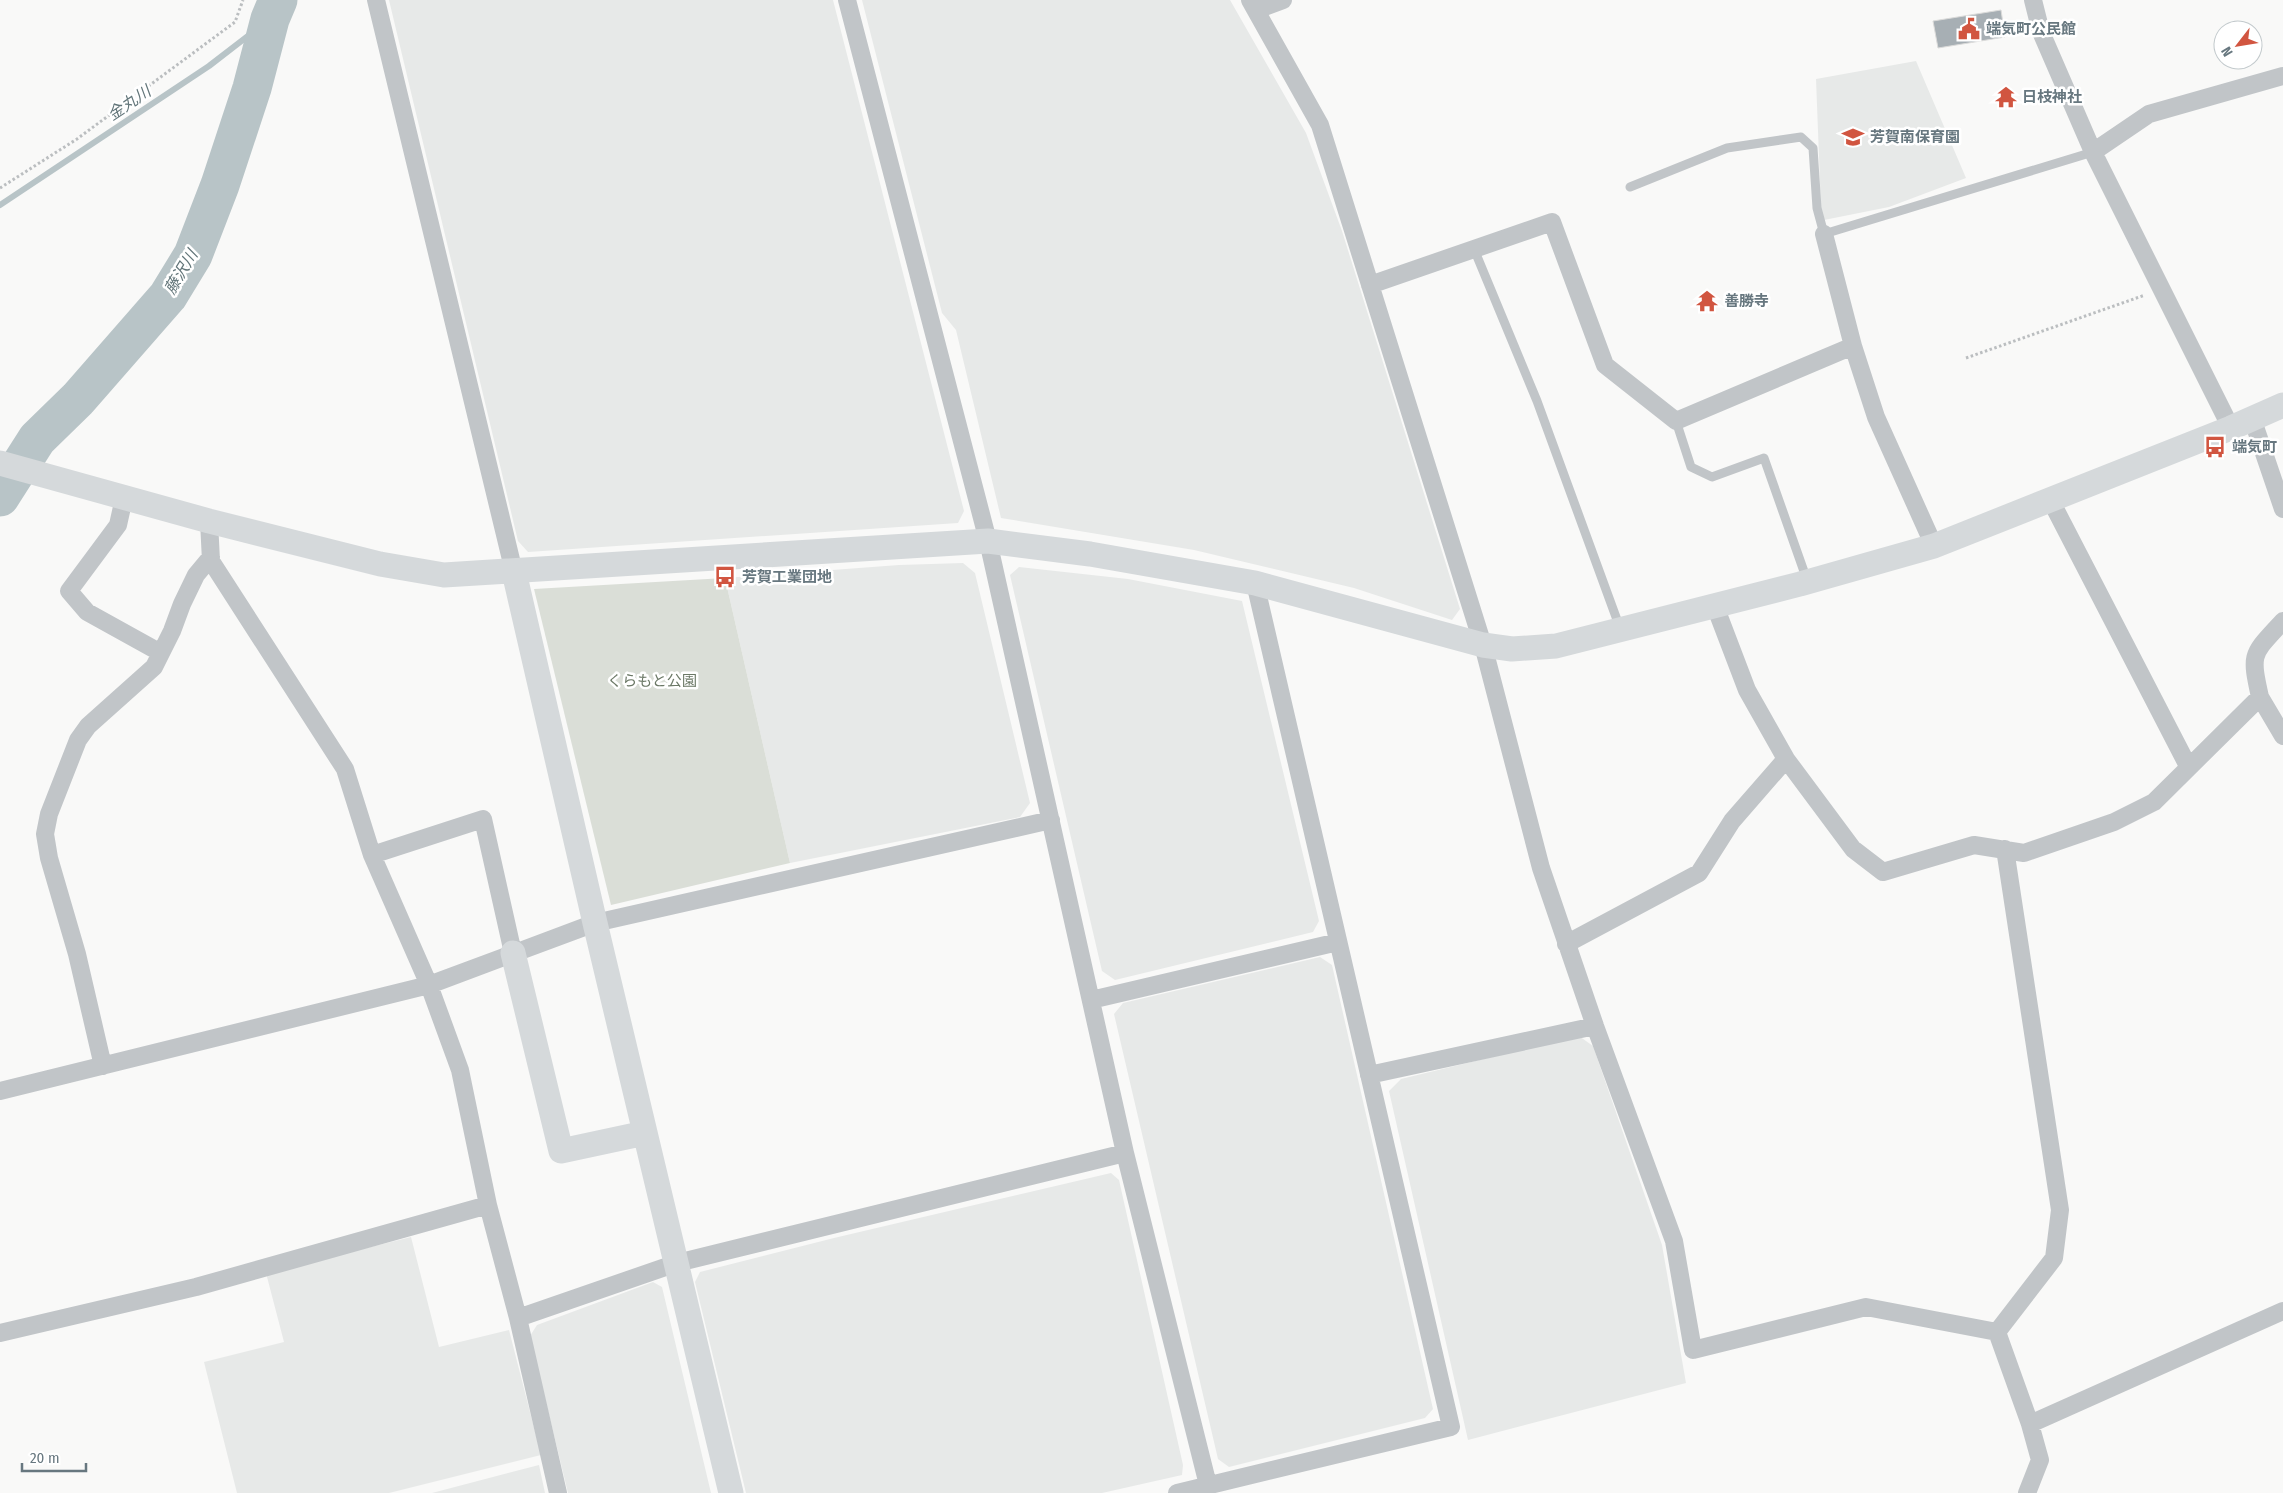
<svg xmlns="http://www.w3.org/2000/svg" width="2283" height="1493" viewBox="0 0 2283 1493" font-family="'Fira Sans Condensed','Noto Sans JP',sans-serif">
  <rect width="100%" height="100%" fill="#f9f9f8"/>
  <path fill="#e7e9e8" d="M 389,0 L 833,0 L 964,511 L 958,523 L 528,552 L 518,541 Z
    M 862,0 L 1230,0 L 1306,133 L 1342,231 L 1460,609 L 1452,620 L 1354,588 L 1194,550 L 1001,518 L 956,330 L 942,313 Z
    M 1916,61 L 1966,178 L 1889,207 L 1824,220 L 1821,209 L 1816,79 Z
    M 963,563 L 975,573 L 1030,803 L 1020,817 L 790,863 L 725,578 L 899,565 Z
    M 1019,567 L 1128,579 L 1242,601 L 1319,921 L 1313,932 L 1115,980 L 1102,971 L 1010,575 Z
    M 1320,957 L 1332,965 L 1433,1409 L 1425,1418 L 1229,1467 L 1218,1459 L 1114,1014 L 1123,1003 Z
    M 1579,1036 L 1593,1046 L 1662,1245 L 1686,1383 L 1468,1440 L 1389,1091 L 1401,1079 Z
    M 1111,1173 L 1119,1180 L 1183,1465 L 1182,1475 L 1102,1493 L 746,1493 L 695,1282 L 700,1272 L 834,1238 Z
    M 411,1237 L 439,1347 L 509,1330 L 541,1455 L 389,1493 L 237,1493 L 204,1362 L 284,1342 L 266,1273 Z
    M 653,1282 L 662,1287 L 711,1493 L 568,1493 L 530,1336 L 537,1325 Z
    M 539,1465 L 545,1493 L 432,1493 Z"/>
  <path fill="#daded7" d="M 725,578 L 790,863 L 611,905 L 534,589 Z"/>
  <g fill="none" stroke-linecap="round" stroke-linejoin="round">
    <path stroke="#b8c4c7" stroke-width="6" d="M 0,205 L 209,66 L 270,19"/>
    <path stroke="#b8c4c7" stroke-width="39" d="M 0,497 L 37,439 L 78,399 L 168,296 L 193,255 L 220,185 L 252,88 L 270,19 L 278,0"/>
  </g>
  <path fill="#a7afb4" stroke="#dbdbda" d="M 2001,10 L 2005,37 L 1938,48 L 1933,21 Z"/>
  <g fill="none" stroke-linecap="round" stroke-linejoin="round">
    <path stroke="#bbbec0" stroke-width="3" stroke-dasharray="2.5 2.5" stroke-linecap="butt" d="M 0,188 L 77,139 L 235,22 L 243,0
      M 1966,358 L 2145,295"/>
    <path stroke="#c1c5c8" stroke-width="9" d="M 1630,187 L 1727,148 L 1801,137 L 1813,148 L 1817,208 L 1824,234 L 2093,152
      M 1474,249 L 1537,401 L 1620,628
      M 1676,421 L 1691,467 L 1712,477 L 1764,458 L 1807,580"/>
    <path stroke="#c1c5c8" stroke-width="18" d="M 376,0 L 514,572
      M 847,0 L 988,541 L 1125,1153 L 1210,1493
      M 1250,0 L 1320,125 L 1483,645 L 1541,868 L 1595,1026 L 1674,1241 L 1693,1350 L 1866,1307 L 1997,1332
      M 2033,0 L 2041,32 L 2093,152 L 2231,428
      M 1256,10 L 1283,0
      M 2093,152 L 2149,114 L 2283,76
      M 1824,234 L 1853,346 L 1876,417 L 1934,546
      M 1370,285 L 1552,222 L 1605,365 L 1676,421 L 1853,346
      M 2252,418 L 2283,509
      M 124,498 L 118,525 L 69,591 L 87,612 L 161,653
      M 2050,499 L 2188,766
      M 209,521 L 211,561 L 345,769 L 372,855 L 429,985 L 460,1070 L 488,1205 L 518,1318 L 558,1493
      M 1715,606 L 1747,690 L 1786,759
      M 2260,697 C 2250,652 2252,655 2283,621
      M 372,855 L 483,819 L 513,953
      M 1566,944 L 1699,873 L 1732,821 L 1786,759 L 1853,849 L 1883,872 L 1974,845 L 2024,853 L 2114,822 L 2154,802 L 2260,697 L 2283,736
      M 1091,1000 L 1338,942
      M 103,1066 L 77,954 L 49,858 L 45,834 L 49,814 L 78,740 L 88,726 L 154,667 L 172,631 L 182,604 L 196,575 L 211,557
      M 1369,1075 L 1595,1026
      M 0,1091 L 429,985 L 595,923 L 1051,820
      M 518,1318 L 677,1263 L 1125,1153
      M 1997,1332 L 2054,1258 L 2060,1210 L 2005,849
      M 1997,1332 L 2030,1424 L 2283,1311
      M 0,1333 L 196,1287 L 488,1205
      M 1177,1493 L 1451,1427 L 1255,583
      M 2027,1493 L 2040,1460 L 2030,1424"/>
    <path stroke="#d5d9db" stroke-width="25" d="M 0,463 L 209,521 L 380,564 L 444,575 L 988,541 L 1090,554 L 1255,583 L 1483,645 L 1512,649 L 1556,646 L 1800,584 L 1934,546 L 2231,428 L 2283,405
      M 514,572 L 595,923 L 731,1493
      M 513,953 L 561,1151 L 645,1133"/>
  </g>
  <defs>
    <g id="civic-bare" transform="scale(1.725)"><path d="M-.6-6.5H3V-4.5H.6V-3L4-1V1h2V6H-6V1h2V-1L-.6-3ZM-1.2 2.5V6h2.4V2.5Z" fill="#d15540" stroke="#fff" stroke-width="2.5" paint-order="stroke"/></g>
    <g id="temple-bare" transform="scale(1.725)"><path d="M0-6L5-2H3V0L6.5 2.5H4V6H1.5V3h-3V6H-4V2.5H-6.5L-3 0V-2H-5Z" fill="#d15540" stroke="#fff" stroke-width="2.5" paint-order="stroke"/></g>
    <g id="school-bare" transform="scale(1.725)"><path d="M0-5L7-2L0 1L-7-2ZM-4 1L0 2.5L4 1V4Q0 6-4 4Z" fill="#d15540" stroke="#fff" stroke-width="2.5" paint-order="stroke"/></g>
    <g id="bus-bare" transform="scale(1.725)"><path d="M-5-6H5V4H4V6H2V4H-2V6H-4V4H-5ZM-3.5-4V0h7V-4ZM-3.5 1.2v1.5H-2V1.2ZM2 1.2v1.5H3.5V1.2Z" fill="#d15540" stroke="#fff" stroke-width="2.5" paint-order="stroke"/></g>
  </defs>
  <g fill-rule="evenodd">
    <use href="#civic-bare" x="1969" y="29"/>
    <use href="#temple-bare" x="2006" y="97"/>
    <use href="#school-bare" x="1853" y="137"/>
    <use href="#temple-bare" x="1707" y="301"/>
    <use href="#bus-bare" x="2215" y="447"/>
    <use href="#bus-bare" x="725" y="577"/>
  </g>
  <g text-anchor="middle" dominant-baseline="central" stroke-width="5" stroke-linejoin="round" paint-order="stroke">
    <g font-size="15" font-weight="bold" fill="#67777f" stroke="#fff" text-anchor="start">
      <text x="1986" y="29">端気町公民館</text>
      <text x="2022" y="97">日枝神社</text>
      <text x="1870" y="137">芳賀南保育園</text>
      <text x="1724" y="301">善勝寺</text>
      <text x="2232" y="447">端気町</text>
      <text x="742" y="577">芳賀工業団地</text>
    </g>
    <g font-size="15" fill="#6b7866" stroke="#fff">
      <text x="652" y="681">くらもと公園</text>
    </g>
    <g font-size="16" font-style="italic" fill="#627579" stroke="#fff">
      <text transform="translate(129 103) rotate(-34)">金丸川</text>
      <text transform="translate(181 272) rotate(-59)">藤沢川</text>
    </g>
  </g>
  <g transform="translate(2238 45) rotate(239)"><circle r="24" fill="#ffffff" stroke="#c2c9cc"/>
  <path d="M0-4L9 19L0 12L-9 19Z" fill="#d15540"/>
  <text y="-8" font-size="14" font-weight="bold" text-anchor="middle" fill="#67777f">N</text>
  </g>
  <path d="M22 1463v8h64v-8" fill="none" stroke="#67777f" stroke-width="2.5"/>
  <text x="30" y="1463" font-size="15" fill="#67777f" stroke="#ffffff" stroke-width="4" paint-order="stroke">20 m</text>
</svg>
